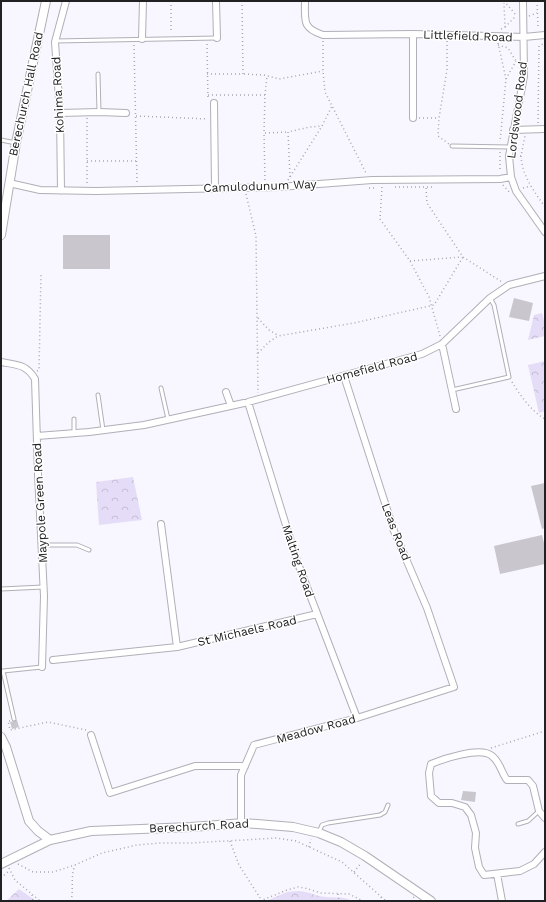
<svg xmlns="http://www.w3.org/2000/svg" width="546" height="902" viewBox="0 0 546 902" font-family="'Work Sans',sans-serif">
  <defs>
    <pattern id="forest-crowns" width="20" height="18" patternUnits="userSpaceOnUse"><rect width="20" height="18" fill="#e5ddf8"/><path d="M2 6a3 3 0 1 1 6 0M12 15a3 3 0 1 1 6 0" fill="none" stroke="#c4bdd4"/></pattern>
  </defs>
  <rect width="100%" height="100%" fill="#f8f6fe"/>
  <path fill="url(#forest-crowns)" d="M 542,313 L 545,324 L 545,336 L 528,340 L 534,315 Z
    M 545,361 L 545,411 L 539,413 L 528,365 Z
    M 133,477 L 142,520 L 99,525 L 96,482 Z
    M 19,889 L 36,901 L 6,901 Z
    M 298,891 C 305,891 312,894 319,896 C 332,899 340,895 353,901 L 266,901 L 287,892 Z"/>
  <path fill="#c9c6ce" d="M 63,235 L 110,235 L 110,269 L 63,269 Z
    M 514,298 L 533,303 L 529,321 L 509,317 Z
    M 545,483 L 545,528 L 542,529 L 531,486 Z
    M 542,535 L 545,547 L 545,564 L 500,574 L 494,546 Z
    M 17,720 L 19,727 L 12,729 L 10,722 Z
    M 463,791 L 476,792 L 475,802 L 461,800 Z"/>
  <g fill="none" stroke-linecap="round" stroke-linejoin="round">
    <g stroke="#b1afb7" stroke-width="5">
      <path id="service" d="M 55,41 L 217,38
        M 98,74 L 99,112
        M 1,140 L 16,143
        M 452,146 L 510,147
        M 161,388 L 168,419
        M 452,390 L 509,377 L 494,305 L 490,298
        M 98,395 L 103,430
        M 74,419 L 74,433
        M 42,545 L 77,545 L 89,550
        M 1,589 L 43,587
        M 14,719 L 3,671 L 42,667
        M 518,824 L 528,821 L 539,811
        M 319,832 L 322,825 L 328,823 L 380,815 L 385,812 L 388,805"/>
    </g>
    <g stroke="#b1afb7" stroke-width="8">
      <path id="minor" d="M 216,1 L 217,38
        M 305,1 C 305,21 302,28 323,35 L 413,34 L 524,37 L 545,35
        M 523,1 L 524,76 L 509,156 L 511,177 L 516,191 L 545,232
        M 413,34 L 413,118
        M 142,39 L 143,1
        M 214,103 L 215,188
        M 60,113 L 99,112 L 126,113
        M 513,130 L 545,129
        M 9,183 L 40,190 L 96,191 L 279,187 L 372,180 L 500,179 L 511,177
        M 61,191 L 60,113 L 55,42 L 66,1
        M 442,344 L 456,409
        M 1,362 C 17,365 26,364 35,379 L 38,474 L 44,596 L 42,667
        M 226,392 L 231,406
        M 37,436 L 89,432 L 144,425 L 244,403
        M 161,524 L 177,647
        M 53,660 L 177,647 L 317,614
        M 357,718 L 297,561 L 248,402 L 422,354 L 442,344 L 490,298 L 509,285 L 545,276
        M 91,735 L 110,793 L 195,766 L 245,766
        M 545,818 L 539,811 L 533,786 L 528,780 L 507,780 C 501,772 500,762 492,756 C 481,746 443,759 431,764 L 429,773 L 431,796 L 439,803 L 452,803 L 465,807 L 471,815 L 476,833 L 475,848 L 479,867 L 484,875 L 520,871 L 534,864 L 545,852
        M 241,823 L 241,775 L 254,745 L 357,718 L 454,687 L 427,608 L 394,531 L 344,376
        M 497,874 L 502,901"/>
    </g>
    <g stroke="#b1afb7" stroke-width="10">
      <path id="tertiary" d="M 1,235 L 16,143 L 46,1
        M 1,737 L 6,747 L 29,821 L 38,831 L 50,840
        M 1,864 L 50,840 L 91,831 L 191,827 L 244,823 L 293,827 L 319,833 L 341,842 L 365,856 L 431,901"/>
    </g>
    <path stroke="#a9a7ae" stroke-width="1.5" stroke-dasharray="1 3" stroke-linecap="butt" d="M 171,1 L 171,33
      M 504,1 L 516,15
      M 537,1 L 538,26 L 540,28
      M 529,16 L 537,13
      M 505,27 L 516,16
      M 501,29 L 505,27 L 504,3
      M 323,41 L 323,71 L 325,92 L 366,173
      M 447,41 L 447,70 L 439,118 L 438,136 L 449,144
      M 498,43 L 506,79 L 500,142
      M 207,44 L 208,100
      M 134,45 L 137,183
      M 498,45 L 508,48 L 516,61
      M 207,74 L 243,74 L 242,1
      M 244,74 L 264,75 L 279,79 L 323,71
      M 506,79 L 516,61
      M 208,95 L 265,95 L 264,133
      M 265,95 L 267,76
      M 136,116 L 208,119
      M 87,118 L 87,184
      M 419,118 L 439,118
      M 538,123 L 539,46 L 545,43
      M 500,152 L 500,172
      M 516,156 L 521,156 L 525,136
      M 521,156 C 522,176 534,191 545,207
      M 87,161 L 136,161
      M 290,177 L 288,132 L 310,127 L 322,126
      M 265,180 L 264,133 L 288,132
      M 288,180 L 322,126 L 332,106
      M 503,185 L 510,193
      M 382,187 L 380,219 L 410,261 L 429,297 L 440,336
      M 395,187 L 435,187
      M 369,188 L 377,188
      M 426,188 L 427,203 L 463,257 L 502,282
      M 523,188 L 531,186
      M 246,194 L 256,236 L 258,393
      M 410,261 L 462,257
      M 258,318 L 269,330 L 279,336
      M 258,353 L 269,342 L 278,336 L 354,323 L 434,305 L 463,257
      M 37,371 L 39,370 L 41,274
      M 512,382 C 520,395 531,411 545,419
      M 10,721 L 8,721 L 10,730 L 48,722 L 86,730
      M 491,748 L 545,731
      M 230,841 L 239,865 L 262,901
      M 309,847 L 311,839
      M 18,864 L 33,872 L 53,872 L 75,865 L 102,853 L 137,845 L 160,843 L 192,843 L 276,838 L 296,841 L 342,862 L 386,901
      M 9,868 L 15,880 L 40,901
      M 354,872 L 361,863
      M 1,878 L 10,870
      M 338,894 L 339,901
      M 32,895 L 33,901
      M 381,897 L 382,901
      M 71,901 C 74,889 70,877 75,865
      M 260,901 L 287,890 L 298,887 L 305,888 L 321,893 L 349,894 L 363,901
      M 411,901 L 414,897"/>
    <use href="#service" stroke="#fff" stroke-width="3"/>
    <use href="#minor" stroke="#fff" stroke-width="6"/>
    <use href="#tertiary" stroke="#fff" stroke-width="8"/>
  </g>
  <g text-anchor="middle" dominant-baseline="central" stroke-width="3" stroke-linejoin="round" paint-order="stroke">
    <g font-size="12" fill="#212023" stroke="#fff">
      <text transform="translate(468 36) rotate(2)">Littlefield Road</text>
      <text transform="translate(26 94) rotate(-78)">Berechurch Hall Road</text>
      <text transform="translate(58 95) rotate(-93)">Kohima Road</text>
      <text transform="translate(517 110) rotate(-83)">Lordswood Road</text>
      <text transform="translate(260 186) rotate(-2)">Camulodunum Way</text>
      <text transform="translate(372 368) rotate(-15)">Homefield Road</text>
      <text transform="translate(40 503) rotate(-93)">Maypole Green Road</text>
      <text transform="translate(396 532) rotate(69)">Leas Road</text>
      <text transform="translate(298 561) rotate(71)">Malting Road</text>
      <text transform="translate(247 631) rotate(-13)">St Michaels Road</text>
      <text transform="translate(316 729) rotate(-15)">Meadow Road</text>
      <text transform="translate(199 826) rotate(-3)">Berechurch Road</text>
    </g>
  </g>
  <rect width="546" height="902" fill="none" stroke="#212023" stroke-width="4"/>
</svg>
